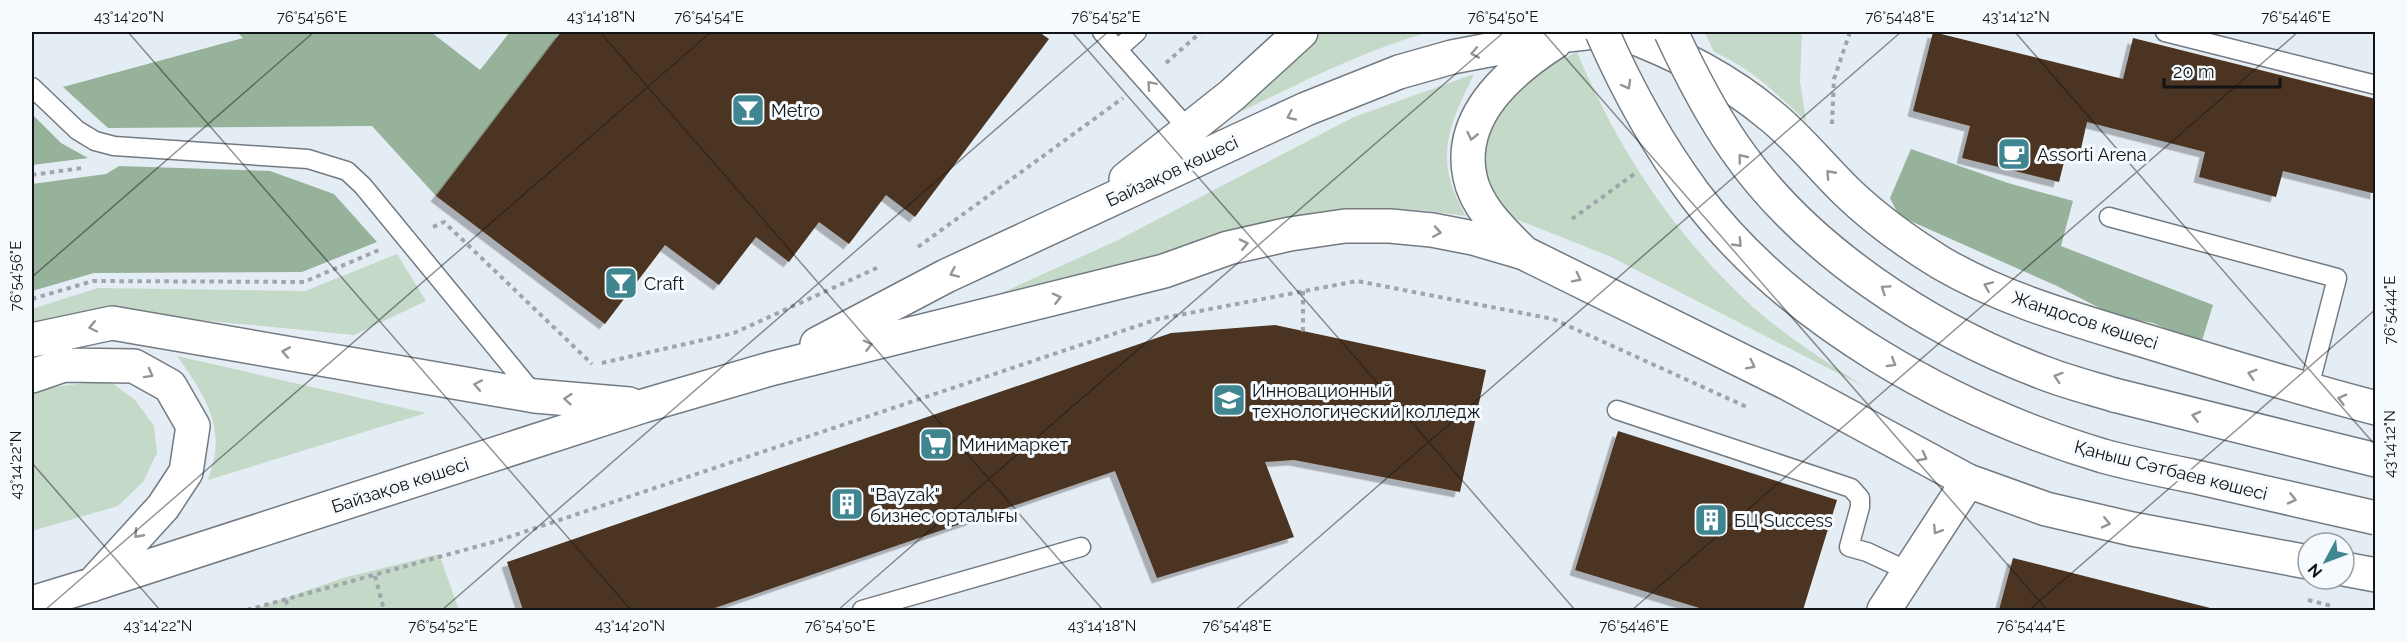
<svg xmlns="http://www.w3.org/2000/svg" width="2407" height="642" viewBox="0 0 2407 642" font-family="Raleway,sans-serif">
  <defs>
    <filter id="shadow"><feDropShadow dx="-5.5" dy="5.5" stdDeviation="0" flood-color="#0004"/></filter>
  </defs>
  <rect width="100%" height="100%" fill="#e5edf4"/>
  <path fill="#c5d9c8" d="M 1322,32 L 1430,32 C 1356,52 1288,90 1219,122 L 1301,53 Z
    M 1709,32 L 1802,32 L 1800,81 L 1806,121 C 1777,94 1751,68 1714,52 L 1705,33 Z
    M 1577,52 C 1618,150 1674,235 1753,307 C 1787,337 1826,362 1865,387 L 1609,256 L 1508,216 L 1486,182 L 1481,145 L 1485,127 L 1523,83 L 1553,63 Z
    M 1474,74 C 1448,128 1433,160 1466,216 L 1420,210 L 1373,209 L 1323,212 L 1267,222 L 996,309 L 983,306 L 997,295 L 1118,240 L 1354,117 Z
    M 397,254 L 426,301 L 354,335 L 105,311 L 32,331 L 32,309 L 98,288 L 305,291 Z
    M 177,356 L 426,413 L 208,480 C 210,472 214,462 215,453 C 220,416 197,384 177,356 Z
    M 108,380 L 135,400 L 154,426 L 157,453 L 143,482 L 118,506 L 32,531 L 32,394 L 54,387 Z
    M 439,554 L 459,610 L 251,610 L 343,578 Z"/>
  <path fill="#96b29a" d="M 237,32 L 431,32 L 480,70 L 510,32 L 561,32 L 436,196 L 372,126 L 108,128 L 63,87 L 243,38 Z
    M 32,114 L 61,143 L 88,158 L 32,165 Z
    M 1911,149 L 2008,183 L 2073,201 L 2061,246 L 2213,305 L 2201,344 L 2153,323 L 2115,316 L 2057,286 L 1899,216 L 1890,198 Z
    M 119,166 L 270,171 L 334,194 L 377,242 L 302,272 L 94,273 L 32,291 L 32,184 L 106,174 Z"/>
  <path fill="#4c3520" filter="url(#shadow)" d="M 561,32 L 1039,32 L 1049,39 L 915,217 L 886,195 L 849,244 L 819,222 L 789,262 L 756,237 L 719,285 L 665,245 L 605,324 L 436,196 Z
    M 1933,32 L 2123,79 L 2133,38 L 2376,99 L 2376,194 L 2283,171 L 2276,197 L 2199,177 L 2205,152 L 2087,122 L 2080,153 L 2067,150 L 2059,182 L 1962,158 L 1970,126 L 1913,111 Z
    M 1275,325 L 1486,370 L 1460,492 L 1294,460 L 1265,462 L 1294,537 L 1157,578 L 1115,471 L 709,610 L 523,610 L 507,562 L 1171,333 Z
    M 1618,431 L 1837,500 L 1803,610 L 1706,610 L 1575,570 Z
    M 2013,558 L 2218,610 L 1999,610 Z"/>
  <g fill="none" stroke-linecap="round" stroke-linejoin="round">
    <g stroke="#737a81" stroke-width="21">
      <path id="lane" d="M 1102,32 L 1189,130
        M 2165,32 L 2376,85
        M 1118,49 L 1137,32
        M 32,87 L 77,130 L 95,141 L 114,146 L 308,159 L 347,171 L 363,186 L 534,394
        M 2109,217 L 2337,278 L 2308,391
        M 1617,410 L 1851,488 L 1860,498 L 1860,507 L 1849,547 L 1867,552 L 1910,572
        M 862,610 L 1081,547"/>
    </g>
    <g stroke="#737a81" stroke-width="36">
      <path id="street" d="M 1884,610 L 1968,481"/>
    </g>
    <g stroke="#737a81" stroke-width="36">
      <path id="secondary" d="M 1620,32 C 1674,52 1726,78 1770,115 C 1799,138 1821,167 1847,192 C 1874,218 1910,244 1941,263 C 2006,301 2078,320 2149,342 C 2224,365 2299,388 2376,408
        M 1126,179 L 1232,95 L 1301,32
        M 1523,252 C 1502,231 1476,207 1470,177 C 1457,116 1510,71 1555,42
        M 32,340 L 112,323 L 535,396 L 629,404
        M 817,344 L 946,276 L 1306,109 L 1399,72 L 1452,57 L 1567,35 L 1595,32
        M 32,376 L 64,365 L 134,366 L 170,386 L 193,426 L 186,472 L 163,507 L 92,585
        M 2114,395 L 2376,460
        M 2344,569 L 2376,575
        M 32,603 L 91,585 L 643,406 L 770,369 L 1164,271 L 1228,248 L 1290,234 L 1345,226 L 1390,226 L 1432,230 L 1473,238 L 1524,253 L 1787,383 L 1968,481 L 2046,509 L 2132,529 L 2308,562"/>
    </g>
    <path stroke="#9fa5ab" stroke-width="4" stroke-dasharray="4.5 4.5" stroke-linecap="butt" d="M 1166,63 L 1201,32
      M 1832,124 L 1834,79 L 1850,32
      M 32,175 L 82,168
      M 1572,219 L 1637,172
      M 433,227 L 444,222 L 592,364
      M 918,247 L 1123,98
      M 1303,291 L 1303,332
      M 32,299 L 93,281 L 304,282 L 379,250
      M 602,363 L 734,333 L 879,267
      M 375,576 L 384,610
      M 286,600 L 288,610
      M 2308,600 L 2332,606
      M 247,610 L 497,541 L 1158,319 L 1357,281 L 1553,319 L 1749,408
      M 517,610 L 523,609"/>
    <use href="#lane" stroke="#fff" stroke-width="18"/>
    <use href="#street" stroke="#fff" stroke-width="33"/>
    <use href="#secondary" stroke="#fff" stroke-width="33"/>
    <g stroke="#737a81" stroke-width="36" stroke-linecap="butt">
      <path id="secondary-bridge" d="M 1602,32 C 1627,89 1657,144 1695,195 C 1790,321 1953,411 2103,456 C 2132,464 2162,470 2192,476 C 2253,490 2314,504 2376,518
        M 1671,32 C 1689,71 1710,112 1735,148 C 1805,250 1929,330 2044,373 C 2067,382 2091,388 2114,395"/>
    </g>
    <use href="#secondary-bridge" stroke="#fff" stroke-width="33"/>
  </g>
  <defs><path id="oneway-chevron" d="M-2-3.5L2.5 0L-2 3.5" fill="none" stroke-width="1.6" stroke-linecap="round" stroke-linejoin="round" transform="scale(1.5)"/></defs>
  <g stroke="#949596">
    <use href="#oneway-chevron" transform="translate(1475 53) rotate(169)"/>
    <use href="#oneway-chevron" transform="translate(1151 85) rotate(-131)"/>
    <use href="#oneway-chevron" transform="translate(1627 85) rotate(61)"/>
    <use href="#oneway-chevron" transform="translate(1291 116) rotate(155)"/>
    <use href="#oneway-chevron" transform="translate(1472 136) rotate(103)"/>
    <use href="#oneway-chevron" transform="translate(1742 158) rotate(-129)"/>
    <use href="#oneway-chevron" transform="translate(1830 174) rotate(-132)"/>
    <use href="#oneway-chevron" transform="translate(1437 232) rotate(9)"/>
    <use href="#oneway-chevron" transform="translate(1738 243) rotate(46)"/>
    <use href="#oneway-chevron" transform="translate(1244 244) rotate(-13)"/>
    <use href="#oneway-chevron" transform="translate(954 273) rotate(156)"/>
    <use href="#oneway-chevron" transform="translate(1577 278) rotate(27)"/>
    <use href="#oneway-chevron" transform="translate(1988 286) rotate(-157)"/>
    <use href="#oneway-chevron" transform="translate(1885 289) rotate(-146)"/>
    <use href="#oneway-chevron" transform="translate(1057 298) rotate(-14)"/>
    <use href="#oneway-chevron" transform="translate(93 327) rotate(168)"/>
    <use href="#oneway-chevron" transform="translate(868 345) rotate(-14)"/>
    <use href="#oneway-chevron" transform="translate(286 352) rotate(-170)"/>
    <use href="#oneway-chevron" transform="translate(1892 363) rotate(31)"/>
    <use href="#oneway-chevron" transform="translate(1751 365) rotate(27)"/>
    <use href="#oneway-chevron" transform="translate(149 374) rotate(29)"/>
    <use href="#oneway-chevron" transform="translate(2252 374) rotate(-163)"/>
    <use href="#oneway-chevron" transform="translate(2058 377) rotate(-162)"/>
    <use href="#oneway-chevron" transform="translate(478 385) rotate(-169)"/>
    <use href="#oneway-chevron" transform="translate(568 399) rotate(-175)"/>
    <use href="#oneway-chevron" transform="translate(2342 399) rotate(-165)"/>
    <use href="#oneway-chevron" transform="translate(2196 416) rotate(-166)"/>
    <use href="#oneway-chevron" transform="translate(1923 457) rotate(28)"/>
    <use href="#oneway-chevron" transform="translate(2292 499) rotate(13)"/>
    <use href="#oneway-chevron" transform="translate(2106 523) rotate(13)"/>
    <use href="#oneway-chevron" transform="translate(1937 530) rotate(122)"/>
    <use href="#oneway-chevron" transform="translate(138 534) rotate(132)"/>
  </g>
  <path fill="none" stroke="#111316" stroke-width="1.5" stroke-opacity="0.45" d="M 128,32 L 631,610M 600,32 L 1103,610M 1072,32 L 1575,610M 1543,32 L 2047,610M 2015,32 L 2376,446M 32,277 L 314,32M 32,463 L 160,610M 45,610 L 711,32M 442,610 L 1108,32M 838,610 L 1504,32M 1235,610 L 1901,32M 1632,610 L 2298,32M 2029,610 L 2376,309"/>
  <defs>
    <g id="bar-square" transform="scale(1.725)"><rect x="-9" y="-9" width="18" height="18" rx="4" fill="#408690" stroke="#f5fafe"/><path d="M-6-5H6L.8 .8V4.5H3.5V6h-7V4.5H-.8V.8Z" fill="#fff"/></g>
    <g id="cafe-square" transform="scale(1.725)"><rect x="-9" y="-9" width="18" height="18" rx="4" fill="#408690" stroke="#f5fafe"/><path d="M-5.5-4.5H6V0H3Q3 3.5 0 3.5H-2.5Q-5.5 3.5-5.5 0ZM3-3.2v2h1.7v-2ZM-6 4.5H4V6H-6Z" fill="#fff"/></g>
    <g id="university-square" transform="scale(1.725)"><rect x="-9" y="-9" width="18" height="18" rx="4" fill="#408690" stroke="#f5fafe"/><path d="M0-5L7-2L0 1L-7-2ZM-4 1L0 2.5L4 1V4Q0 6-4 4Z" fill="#fff"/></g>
    <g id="supermarket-square" transform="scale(1.725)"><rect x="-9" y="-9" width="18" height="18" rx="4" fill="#408690" stroke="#f5fafe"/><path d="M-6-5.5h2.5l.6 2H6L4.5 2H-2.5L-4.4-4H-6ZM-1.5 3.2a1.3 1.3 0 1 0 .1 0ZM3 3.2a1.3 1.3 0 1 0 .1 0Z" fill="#fff"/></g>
    <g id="building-square" transform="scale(1.725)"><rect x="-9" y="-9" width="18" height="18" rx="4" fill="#408690" stroke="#f5fafe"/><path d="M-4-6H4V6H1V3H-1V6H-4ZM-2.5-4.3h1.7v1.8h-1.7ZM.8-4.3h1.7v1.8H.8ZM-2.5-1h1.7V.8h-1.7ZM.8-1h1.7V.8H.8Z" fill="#fff"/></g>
  </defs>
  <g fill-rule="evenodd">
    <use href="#bar-square" x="748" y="110"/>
    <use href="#cafe-square" x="2014" y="154"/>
    <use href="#bar-square" x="621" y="283"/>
    <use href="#university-square" x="1229" y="400"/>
    <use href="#supermarket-square" x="936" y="444"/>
    <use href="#building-square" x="847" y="504"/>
    <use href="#building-square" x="1711" y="520"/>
  </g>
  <g text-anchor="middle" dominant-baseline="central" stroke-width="6" stroke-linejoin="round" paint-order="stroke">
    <g font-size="18" fill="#111316" stroke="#f5fafe" text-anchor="start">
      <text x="771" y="110">Metro</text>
      <text x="2037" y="154">Assorti Arena</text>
      <text x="644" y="283">Craft</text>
      <text x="1252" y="390">Инновационный<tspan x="1252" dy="21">технологический колледж</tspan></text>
      <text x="959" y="444">Минимаркет</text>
      <text x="870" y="494">"Bayzak"<tspan x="870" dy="21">бизнес орталығы</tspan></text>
      <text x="1734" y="520">БЦ Success</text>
    </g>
    <g font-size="18" fill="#111316" stroke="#f5fafe">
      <text transform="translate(1172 171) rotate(-25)">Байзақов көшесі</text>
      <text transform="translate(2085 320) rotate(18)">Жандосов көшесі</text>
      <text transform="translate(2171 470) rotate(14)">Қаныш Сәтбаев көшесі</text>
      <text transform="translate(400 485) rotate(-18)">Байзақов көшесі</text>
    </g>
  </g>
  <rect width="2407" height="642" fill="none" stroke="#f5fafe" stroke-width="66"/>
  <g transform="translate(2326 561) rotate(229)"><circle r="28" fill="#f5fafe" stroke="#9a9ea1" stroke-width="1.5"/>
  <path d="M0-4.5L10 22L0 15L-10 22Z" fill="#408690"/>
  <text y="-9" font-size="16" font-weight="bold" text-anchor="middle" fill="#111316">N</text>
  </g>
  <path d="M2164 78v9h116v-9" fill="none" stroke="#111316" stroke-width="3"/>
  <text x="2173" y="78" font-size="18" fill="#111316" stroke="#f5fafe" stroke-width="4.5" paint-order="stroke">20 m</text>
  <rect x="33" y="33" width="2341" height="576" fill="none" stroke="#111316" stroke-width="2"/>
  <g font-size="15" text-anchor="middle" fill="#111316">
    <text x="129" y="22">43°14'20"N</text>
    <text x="312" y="22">76°54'56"E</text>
    <text x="601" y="22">43°14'18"N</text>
    <text x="709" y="22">76°54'54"E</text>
    <text x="1106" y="22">76°54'52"E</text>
    <text x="1503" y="22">76°54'50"E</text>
    <text x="1900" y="22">76°54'48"E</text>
    <text x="2016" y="22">43°14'12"N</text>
    <text x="2296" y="22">76°54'46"E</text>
    <text transform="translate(16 276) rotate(-90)" y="5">76°54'56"E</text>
    <text transform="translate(2390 310) rotate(-90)" y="5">76°54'44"E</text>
    <text transform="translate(2390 444) rotate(-90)" y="5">43°14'12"N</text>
    <text transform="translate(16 465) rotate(-90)" y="5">43°14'22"N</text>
    <text x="158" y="631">43°14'22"N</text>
    <text x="443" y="631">76°54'52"E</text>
    <text x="630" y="631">43°14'20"N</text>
    <text x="840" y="631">76°54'50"E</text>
    <text x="1102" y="631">43°14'18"N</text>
    <text x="1237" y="631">76°54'48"E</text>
    <text x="1634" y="631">76°54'46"E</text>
    <text x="2031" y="631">76°54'44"E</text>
  </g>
</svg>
